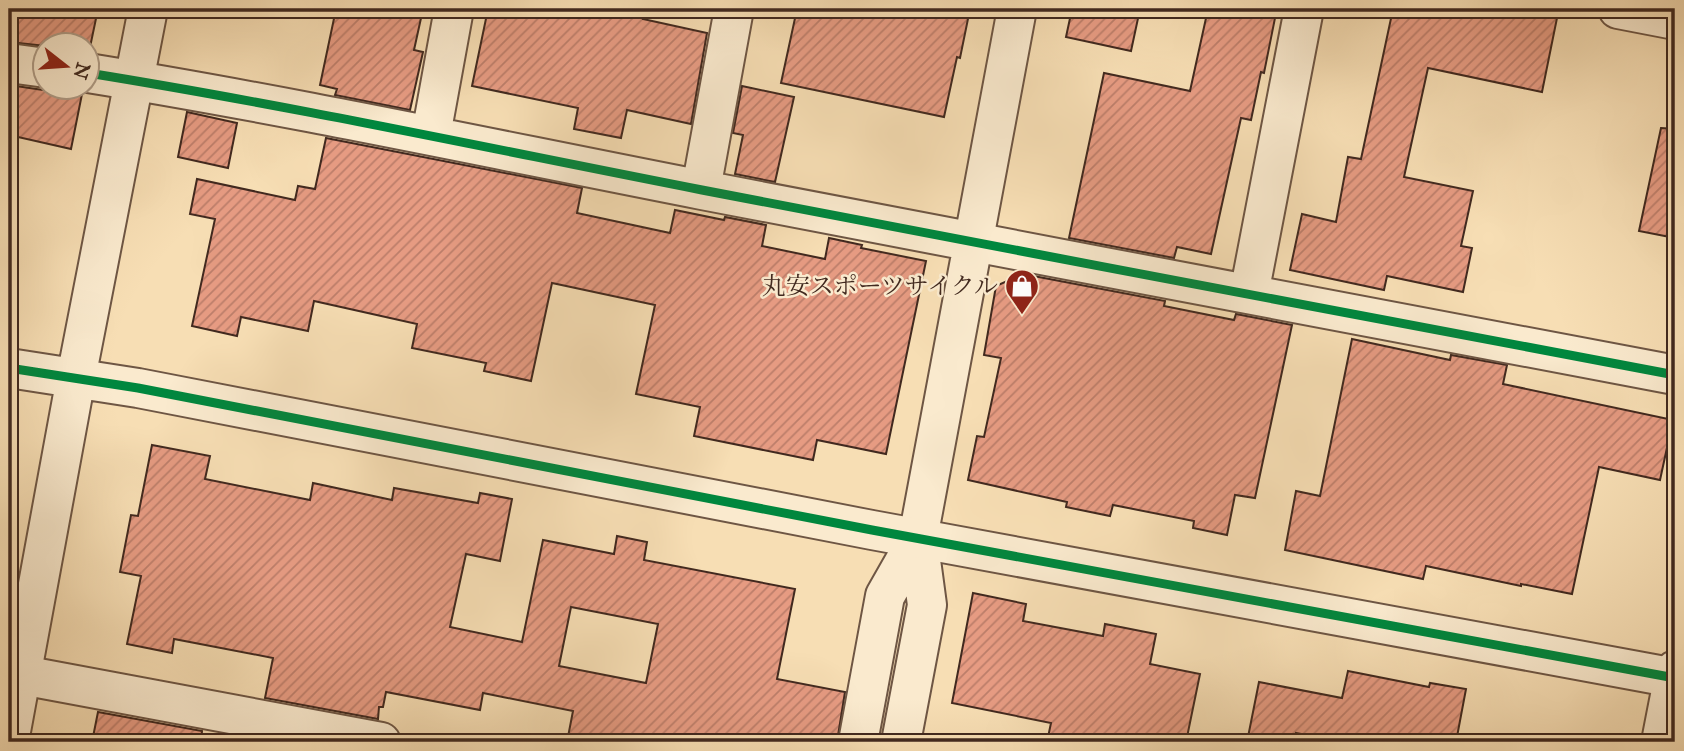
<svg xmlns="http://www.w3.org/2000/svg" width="1684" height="751" viewBox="0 0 1684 751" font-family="'IM FELL Great Primer','Noto Serif JP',serif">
  <defs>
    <pattern id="building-hatch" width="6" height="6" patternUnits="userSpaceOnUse" patternTransform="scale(1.75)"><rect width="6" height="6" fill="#e69b82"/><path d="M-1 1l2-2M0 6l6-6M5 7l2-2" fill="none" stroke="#bc7e6a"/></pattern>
  </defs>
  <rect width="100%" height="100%" fill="#f7deb4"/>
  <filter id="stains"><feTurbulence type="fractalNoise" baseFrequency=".00286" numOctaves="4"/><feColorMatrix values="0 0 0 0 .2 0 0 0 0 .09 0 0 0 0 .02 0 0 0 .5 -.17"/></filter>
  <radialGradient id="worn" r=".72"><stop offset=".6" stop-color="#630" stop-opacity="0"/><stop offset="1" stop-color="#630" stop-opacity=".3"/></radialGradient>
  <path fill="url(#building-hatch)" stroke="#41291f" stroke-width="2" fill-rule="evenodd" d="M 9,9 L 98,9 L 89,52 L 88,52 L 88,46 L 46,46 L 9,42 Z
    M 336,9 L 423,9 L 414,50 L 423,52 L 410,110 L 335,95 L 337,89 L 320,85 Z
    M 488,9 L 627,9 L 645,12 L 643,19 L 707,33 L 691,124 L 627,110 L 621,138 L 574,129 L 578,108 L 472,86 Z
    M 797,9 L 970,9 L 960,58 L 957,57 L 944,117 L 781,83 Z
    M 1072,9 L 1140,9 L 1131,51 L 1066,37 Z
    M 1208,9 L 1256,9 L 1276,13 L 1264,73 L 1261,72 L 1251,120 L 1241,118 L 1211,254 L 1177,247 L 1174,258 L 1069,238 L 1104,73 L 1190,91 Z
    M 1393,9 L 1513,9 L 1557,18 L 1542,92 L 1428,68 L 1404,177 L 1473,191 L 1461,246 L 1472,248 L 1463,292 L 1387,276 L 1384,290 L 1290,270 L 1302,214 L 1336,222 L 1348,157 L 1361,159 Z
    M 9,85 L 43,90 L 55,88 L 72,88 L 82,94 L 71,149 L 9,135 Z
    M 742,86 L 794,97 L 775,182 L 735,174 L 743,135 L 733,133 Z
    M 187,112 L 237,123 L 228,168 L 178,157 Z
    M 1661,128 L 1675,129 L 1675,238 L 1639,231 Z
    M 326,138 L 582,188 L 577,213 L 670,233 L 675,210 L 724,220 L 725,217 L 766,225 L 762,246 L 825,259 L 829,238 L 862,245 L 861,248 L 926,261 L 886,454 L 817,440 L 813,460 L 694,436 L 700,407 L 636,394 L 655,305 L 552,283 L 531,381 L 484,371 L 486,363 L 412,348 L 417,324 L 314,301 L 308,331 L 241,317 L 237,336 L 192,326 L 215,219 L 190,214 L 197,179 L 295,200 L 298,186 L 315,189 Z
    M 1023,274 L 1165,301 L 1164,306 L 1234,320 L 1236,314 L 1292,325 L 1255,498 L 1235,495 L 1227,535 L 1193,528 L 1194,521 L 1113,505 L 1110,516 L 1066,507 L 1067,502 L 968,480 L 977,436 L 984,437 L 1001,358 L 984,355 L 996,286 Z
    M 1352,339 L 1450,360 L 1451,355 L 1507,365 L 1503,384 L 1673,420 L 1660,480 L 1599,467 L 1572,594 L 1521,584 L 1521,586 L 1426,566 L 1423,579 L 1285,550 L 1296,491 L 1320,496 Z
    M 152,445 L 210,456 L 205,479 L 310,500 L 313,483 L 392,500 L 394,488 L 478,503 L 480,493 L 512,499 L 500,561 L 466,554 L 450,627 L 522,642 L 543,540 L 614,554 L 617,536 L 647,542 L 644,560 L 795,589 L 777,679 L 845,692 L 837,742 L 722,742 L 694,737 L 693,742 L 567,742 L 573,711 L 483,693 L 480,710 L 386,692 L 383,707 L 379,707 L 378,719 L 265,698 L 273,658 L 174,639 L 172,653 L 127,644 L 141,576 L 120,572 L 131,515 L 138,516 ZM 571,607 L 658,624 L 646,683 L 559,666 Z
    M 973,593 L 1026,604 L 1023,621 L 1103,636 L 1105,624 L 1156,634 L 1150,664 L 1200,674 L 1186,742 L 1047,742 L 1051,723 L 952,703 Z
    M 1348,671 L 1429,687 L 1430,683 L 1466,689 L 1456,742 L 1342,742 L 1296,733 L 1295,742 L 1247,742 L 1259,682 L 1342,698 Z
    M 98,712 L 202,731 L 201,742 L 92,742 Z"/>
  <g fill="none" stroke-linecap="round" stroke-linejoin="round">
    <g stroke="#6e5644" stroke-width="42">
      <path id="minor" d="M 1618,9 L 1675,20
        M 9,63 L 46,68
        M 88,73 C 293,106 497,150 702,190 C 1026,253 1351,313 1675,375
        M 431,135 L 454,9
        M 701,189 L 734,9
        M 1249,294 L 1304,9
        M 22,675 L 381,742
        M 858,742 L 885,596 L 918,538
        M 901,742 L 927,605 L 918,538 L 1017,9"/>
    </g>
    <g stroke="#6e5644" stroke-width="42">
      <path id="tertiary" d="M 9,368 L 138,388 L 872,530 L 1675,678
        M 9,742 L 76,378 L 148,9
        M 1661,742 L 1675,670"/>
    </g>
    <use href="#minor" stroke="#faeace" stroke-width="38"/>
    <use href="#tertiary" stroke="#faeace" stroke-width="38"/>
    <g stroke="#faeace" stroke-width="13">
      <path id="cycleway" d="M 88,73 C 293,106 497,150 702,190 C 1026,253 1351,313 1675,375
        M 9,368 L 138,388 L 872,530 L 1675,678"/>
    </g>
    <use href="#cycleway" stroke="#00873e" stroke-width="9"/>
  </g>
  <defs>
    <g id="shop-pin" transform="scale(1.75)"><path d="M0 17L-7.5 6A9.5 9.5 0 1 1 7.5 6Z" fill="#8f2418" stroke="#faeace"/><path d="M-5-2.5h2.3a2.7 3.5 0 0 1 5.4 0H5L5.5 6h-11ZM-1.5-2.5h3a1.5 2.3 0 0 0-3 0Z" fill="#fff"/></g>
  </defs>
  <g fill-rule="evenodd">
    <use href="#shop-pin" x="1022" y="286"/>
  </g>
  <g text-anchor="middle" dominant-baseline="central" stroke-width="5" stroke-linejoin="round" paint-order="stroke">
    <g font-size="24" fill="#41291f" stroke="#faeace" text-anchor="end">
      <text x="998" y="286">丸安スポーツサイクル</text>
    </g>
  </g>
  <rect width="1684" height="751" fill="none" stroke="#f7deb4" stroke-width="35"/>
  <rect x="10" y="10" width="1663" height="730" fill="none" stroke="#41291f" stroke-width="3.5"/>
  <rect x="18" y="18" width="1649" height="716" fill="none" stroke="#41291f" stroke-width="2"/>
  <g transform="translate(66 66) rotate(107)"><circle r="33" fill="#faeace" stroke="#b09d88" stroke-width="2"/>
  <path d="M0-5L12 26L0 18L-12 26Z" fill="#8f2418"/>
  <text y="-10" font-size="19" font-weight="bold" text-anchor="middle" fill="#41291f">N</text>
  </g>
  <rect width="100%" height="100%" filter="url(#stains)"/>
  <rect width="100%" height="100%" fill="url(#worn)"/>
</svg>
